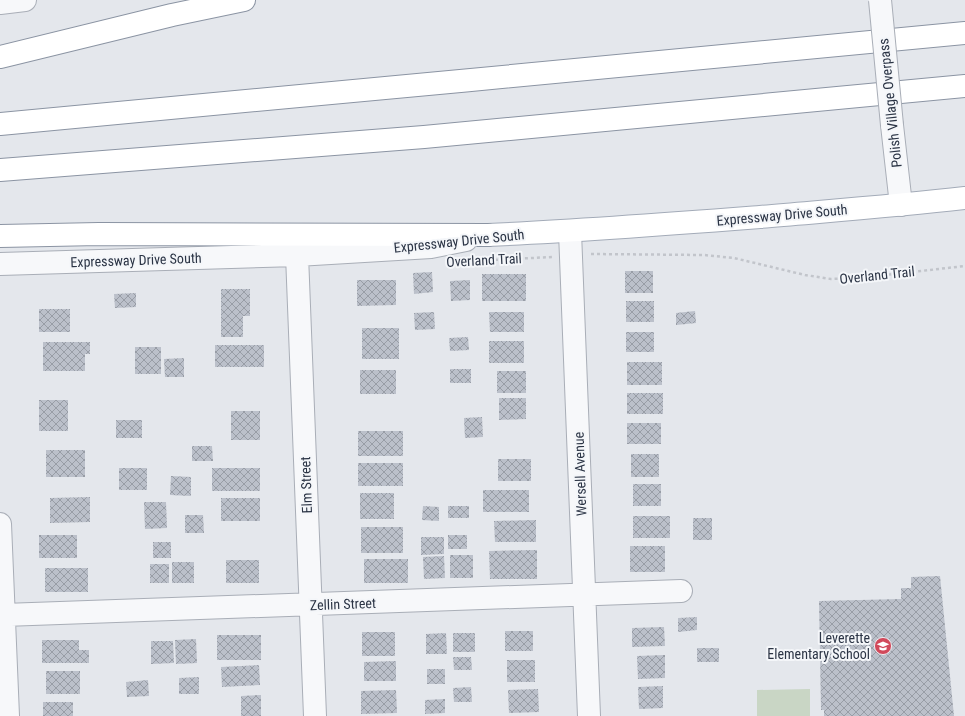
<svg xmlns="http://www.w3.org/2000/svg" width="965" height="716" viewBox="0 0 965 716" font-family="'Roboto Condensed',sans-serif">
  <defs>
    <pattern id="building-cross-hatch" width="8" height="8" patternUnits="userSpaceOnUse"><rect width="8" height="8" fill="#bbc0ca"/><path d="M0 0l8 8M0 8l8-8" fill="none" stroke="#989da6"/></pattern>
  </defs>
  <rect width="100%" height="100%" fill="#e4e7ec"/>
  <path fill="#c9d6c5" d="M 810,689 L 810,716 L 757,716 L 757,690 Z"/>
  <path fill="url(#building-cross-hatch)" d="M 625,271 L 653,271 L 653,293 L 625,293 Z
    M 432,272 L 433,292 L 414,294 L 413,273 Z
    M 482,274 L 526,274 L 526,301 L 482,301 Z
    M 357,280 L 396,280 L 396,305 L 357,306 Z
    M 470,280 L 470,300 L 451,301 L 450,281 Z
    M 221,289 L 250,289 L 250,316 L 243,316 L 243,337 L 221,337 Z
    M 136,293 L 136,307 L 115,308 L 114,294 Z
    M 626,301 L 654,301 L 654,322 L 626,322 Z
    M 39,309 L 70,309 L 70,332 L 39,332 Z
    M 695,311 L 696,323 L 676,325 L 676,313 Z
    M 434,312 L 435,329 L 415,330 L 414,313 Z
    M 489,312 L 524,312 L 524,332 L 490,332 Z
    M 362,328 L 399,328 L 399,359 L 362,359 Z
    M 626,332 L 654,332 L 654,352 L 626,352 Z
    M 468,337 L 469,350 L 450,351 L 449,338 Z
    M 489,341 L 524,341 L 524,363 L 489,363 Z
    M 43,342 L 90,342 L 90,354 L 85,354 L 85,371 L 43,371 Z
    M 215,345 L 264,345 L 264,367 L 215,367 Z
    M 135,347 L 161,347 L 161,374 L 135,374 Z
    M 184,358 L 184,377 L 165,377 L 164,359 Z
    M 627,362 L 662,362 L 662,385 L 627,385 Z
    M 450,369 L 471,369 L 471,383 L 450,383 Z
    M 360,370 L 396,370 L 396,394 L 360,394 Z
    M 497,371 L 526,371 L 526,393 L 497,393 Z
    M 627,393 L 663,393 L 663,414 L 627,414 Z
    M 499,398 L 526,398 L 526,419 L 499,420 Z
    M 39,400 L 68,400 L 68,431 L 39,431 Z
    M 231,411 L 260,411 L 260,440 L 231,440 Z
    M 482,417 L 483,437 L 465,438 L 464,418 Z
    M 116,420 L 142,420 L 142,438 L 116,438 Z
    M 627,423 L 661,423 L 661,444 L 627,444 Z
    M 358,431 L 403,431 L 403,456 L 358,456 Z
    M 192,446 L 212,446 L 213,461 L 192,461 Z
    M 46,450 L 85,450 L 85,477 L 46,477 Z
    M 631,454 L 659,454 L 659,477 L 631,477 Z
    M 498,459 L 531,459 L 531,481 L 498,481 Z
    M 358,463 L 403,463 L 403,486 L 358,486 Z
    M 119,468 L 147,468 L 147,490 L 119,490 Z
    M 212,468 L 260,468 L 260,491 L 212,491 Z
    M 171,476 L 191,477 L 191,496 L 170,495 Z
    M 633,484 L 661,484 L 661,506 L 633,506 Z
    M 483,490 L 529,490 L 529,512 L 483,512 Z
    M 360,493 L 394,493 L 394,519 L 360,519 Z
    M 90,497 L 90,522 L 50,523 L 50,498 Z
    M 221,498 L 260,498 L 260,521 L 221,521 Z
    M 144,502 L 166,502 L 167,528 L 145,529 Z
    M 423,506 L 439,507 L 439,521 L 422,520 Z
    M 448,506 L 469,506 L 469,518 L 448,518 Z
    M 185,515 L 203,515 L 204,533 L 185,533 Z
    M 633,516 L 670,516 L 670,538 L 633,538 Z
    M 693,518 L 712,518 L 712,540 L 693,540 Z
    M 536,520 L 536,542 L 495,542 L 494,521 Z
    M 361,527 L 403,527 L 403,553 L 361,553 Z
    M 39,535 L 77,535 L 77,558 L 39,558 Z
    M 448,535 L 467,535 L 467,549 L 448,549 Z
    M 421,537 L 444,537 L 444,554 L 421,555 Z
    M 153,542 L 171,542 L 171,558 L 153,558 Z
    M 630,546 L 665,546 L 665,572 L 630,572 Z
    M 537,550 L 537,579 L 490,579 L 489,551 Z
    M 450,555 L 473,555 L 473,578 L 450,578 Z
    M 444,556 L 445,578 L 424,579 L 423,557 Z
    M 364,559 L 408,559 L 408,583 L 364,583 Z
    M 226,560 L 259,560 L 259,583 L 226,583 Z
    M 172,562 L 194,562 L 194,583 L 172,583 Z
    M 150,564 L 169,564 L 169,583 L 150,583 Z
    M 45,568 L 88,568 L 88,592 L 45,592 Z
    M 940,576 L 954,716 L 824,716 L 824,710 L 821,710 L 819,601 L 901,599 L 901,588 L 911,588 L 911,577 Z
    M 697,617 L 697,630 L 678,632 L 678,618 Z
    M 664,627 L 665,646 L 632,647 L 632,628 Z
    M 505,631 L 533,631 L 533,651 L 505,651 Z
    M 362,632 L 395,632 L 395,656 L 362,656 Z
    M 446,633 L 447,654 L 426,654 L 426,634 Z
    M 453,633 L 475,633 L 475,652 L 453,652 Z
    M 217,635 L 261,635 L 261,660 L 217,660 Z
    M 196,639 L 197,663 L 176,664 L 175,640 Z
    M 42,640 L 79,640 L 79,650 L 89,650 L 89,663 L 42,663 Z
    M 151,641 L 173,641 L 174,663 L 151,664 Z
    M 697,648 L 719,648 L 719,662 L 697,662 Z
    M 665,655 L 665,678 L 638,679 L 637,656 Z
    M 453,657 L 471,657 L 472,670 L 454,670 Z
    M 507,660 L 535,660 L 535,682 L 507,682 Z
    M 396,661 L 396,681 L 364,681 L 364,662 Z
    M 259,665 L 260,685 L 222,687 L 221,667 Z
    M 427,669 L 445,669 L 445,684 L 427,684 Z
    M 46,671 L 80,671 L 80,694 L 46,694 Z
    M 199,677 L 199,694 L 179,694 L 179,678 Z
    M 148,680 L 149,696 L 127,697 L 126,682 Z
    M 663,686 L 663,708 L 639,709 L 638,687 Z
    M 471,687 L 472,702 L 454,702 L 453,688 Z
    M 538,689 L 539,712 L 509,713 L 508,690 Z
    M 396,690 L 397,713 L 361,714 L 361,691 Z
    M 261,695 L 261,716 L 241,716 L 241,696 Z
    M 445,699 L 445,713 L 425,714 L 425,700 Z
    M 43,702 L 73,702 L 73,716 L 43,716 Z"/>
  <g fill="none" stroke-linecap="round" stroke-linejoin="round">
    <g stroke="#a9aeb7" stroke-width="24">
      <path id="minor" d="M 0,3 L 25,0
        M 892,125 L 901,205
        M 570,232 L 589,716
        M 297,255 L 315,716
        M 0,264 L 297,255 L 431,247 L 466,240
        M 0,524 L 8,716
        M 4,615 L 681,591"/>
    </g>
    <g stroke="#a3abb8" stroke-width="24">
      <path id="major" d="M 488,235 C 579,231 669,224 760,217 C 828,211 897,206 965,198"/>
    </g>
    <g stroke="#8b94a3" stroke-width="24">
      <path id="highway" d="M 0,57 L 172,15 L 244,0
        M 0,124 C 322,93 643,65 965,33
        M 0,170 L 424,137 L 965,86
        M 0,236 L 99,234 L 488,235"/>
    </g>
    <path stroke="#c2c5cb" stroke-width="2.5" stroke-dasharray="3 3" stroke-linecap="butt" d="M 591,254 L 704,255 L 734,258 L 805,275 L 831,279 L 859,278 L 965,266
      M 471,261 L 552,257"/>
    <use href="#minor" stroke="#f7f8fa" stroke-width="22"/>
    <use href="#major" stroke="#fff" stroke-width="22"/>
    <use href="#highway" stroke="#fff" stroke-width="22"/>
    <g stroke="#a9aeb7" stroke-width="24" stroke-linecap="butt">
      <path id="minor-bridge" d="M 880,0 L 892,125"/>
    </g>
    <use href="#minor-bridge" stroke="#f7f8fa" stroke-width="22"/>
  </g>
  <defs>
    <g id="school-disc" transform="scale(0.9)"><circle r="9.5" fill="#d1495b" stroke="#f4f6f9"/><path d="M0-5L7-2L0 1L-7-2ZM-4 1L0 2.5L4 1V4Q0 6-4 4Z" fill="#fff"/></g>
  </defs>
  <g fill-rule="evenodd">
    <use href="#school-disc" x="883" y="646"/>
  </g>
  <g text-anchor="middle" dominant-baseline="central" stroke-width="4" stroke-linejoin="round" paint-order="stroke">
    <g font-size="14" fill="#2b3445" stroke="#f4f6f9">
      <text transform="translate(890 103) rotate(-96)">Polish Village Overpass</text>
      <text transform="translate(782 215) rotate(-5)">Expressway Drive South</text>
      <text transform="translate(459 241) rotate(-6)">Expressway Drive South</text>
      <text transform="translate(136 260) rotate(-2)">Expressway Drive South</text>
      <text transform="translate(484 260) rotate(-3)">Overland Trail</text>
      <text transform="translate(877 275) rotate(-6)">Overland Trail</text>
      <text transform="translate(580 474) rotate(-92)">Wersell Avenue</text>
      <text transform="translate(306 485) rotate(-92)">Elm Street</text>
      <text transform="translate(343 604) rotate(-2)">Zellin Street</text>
    </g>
    <g font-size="14" fill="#2b3445" stroke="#f4f6f9" text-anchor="end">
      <text x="870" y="638">Leverette<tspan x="870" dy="16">Elementary School</tspan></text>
    </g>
  </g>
</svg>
